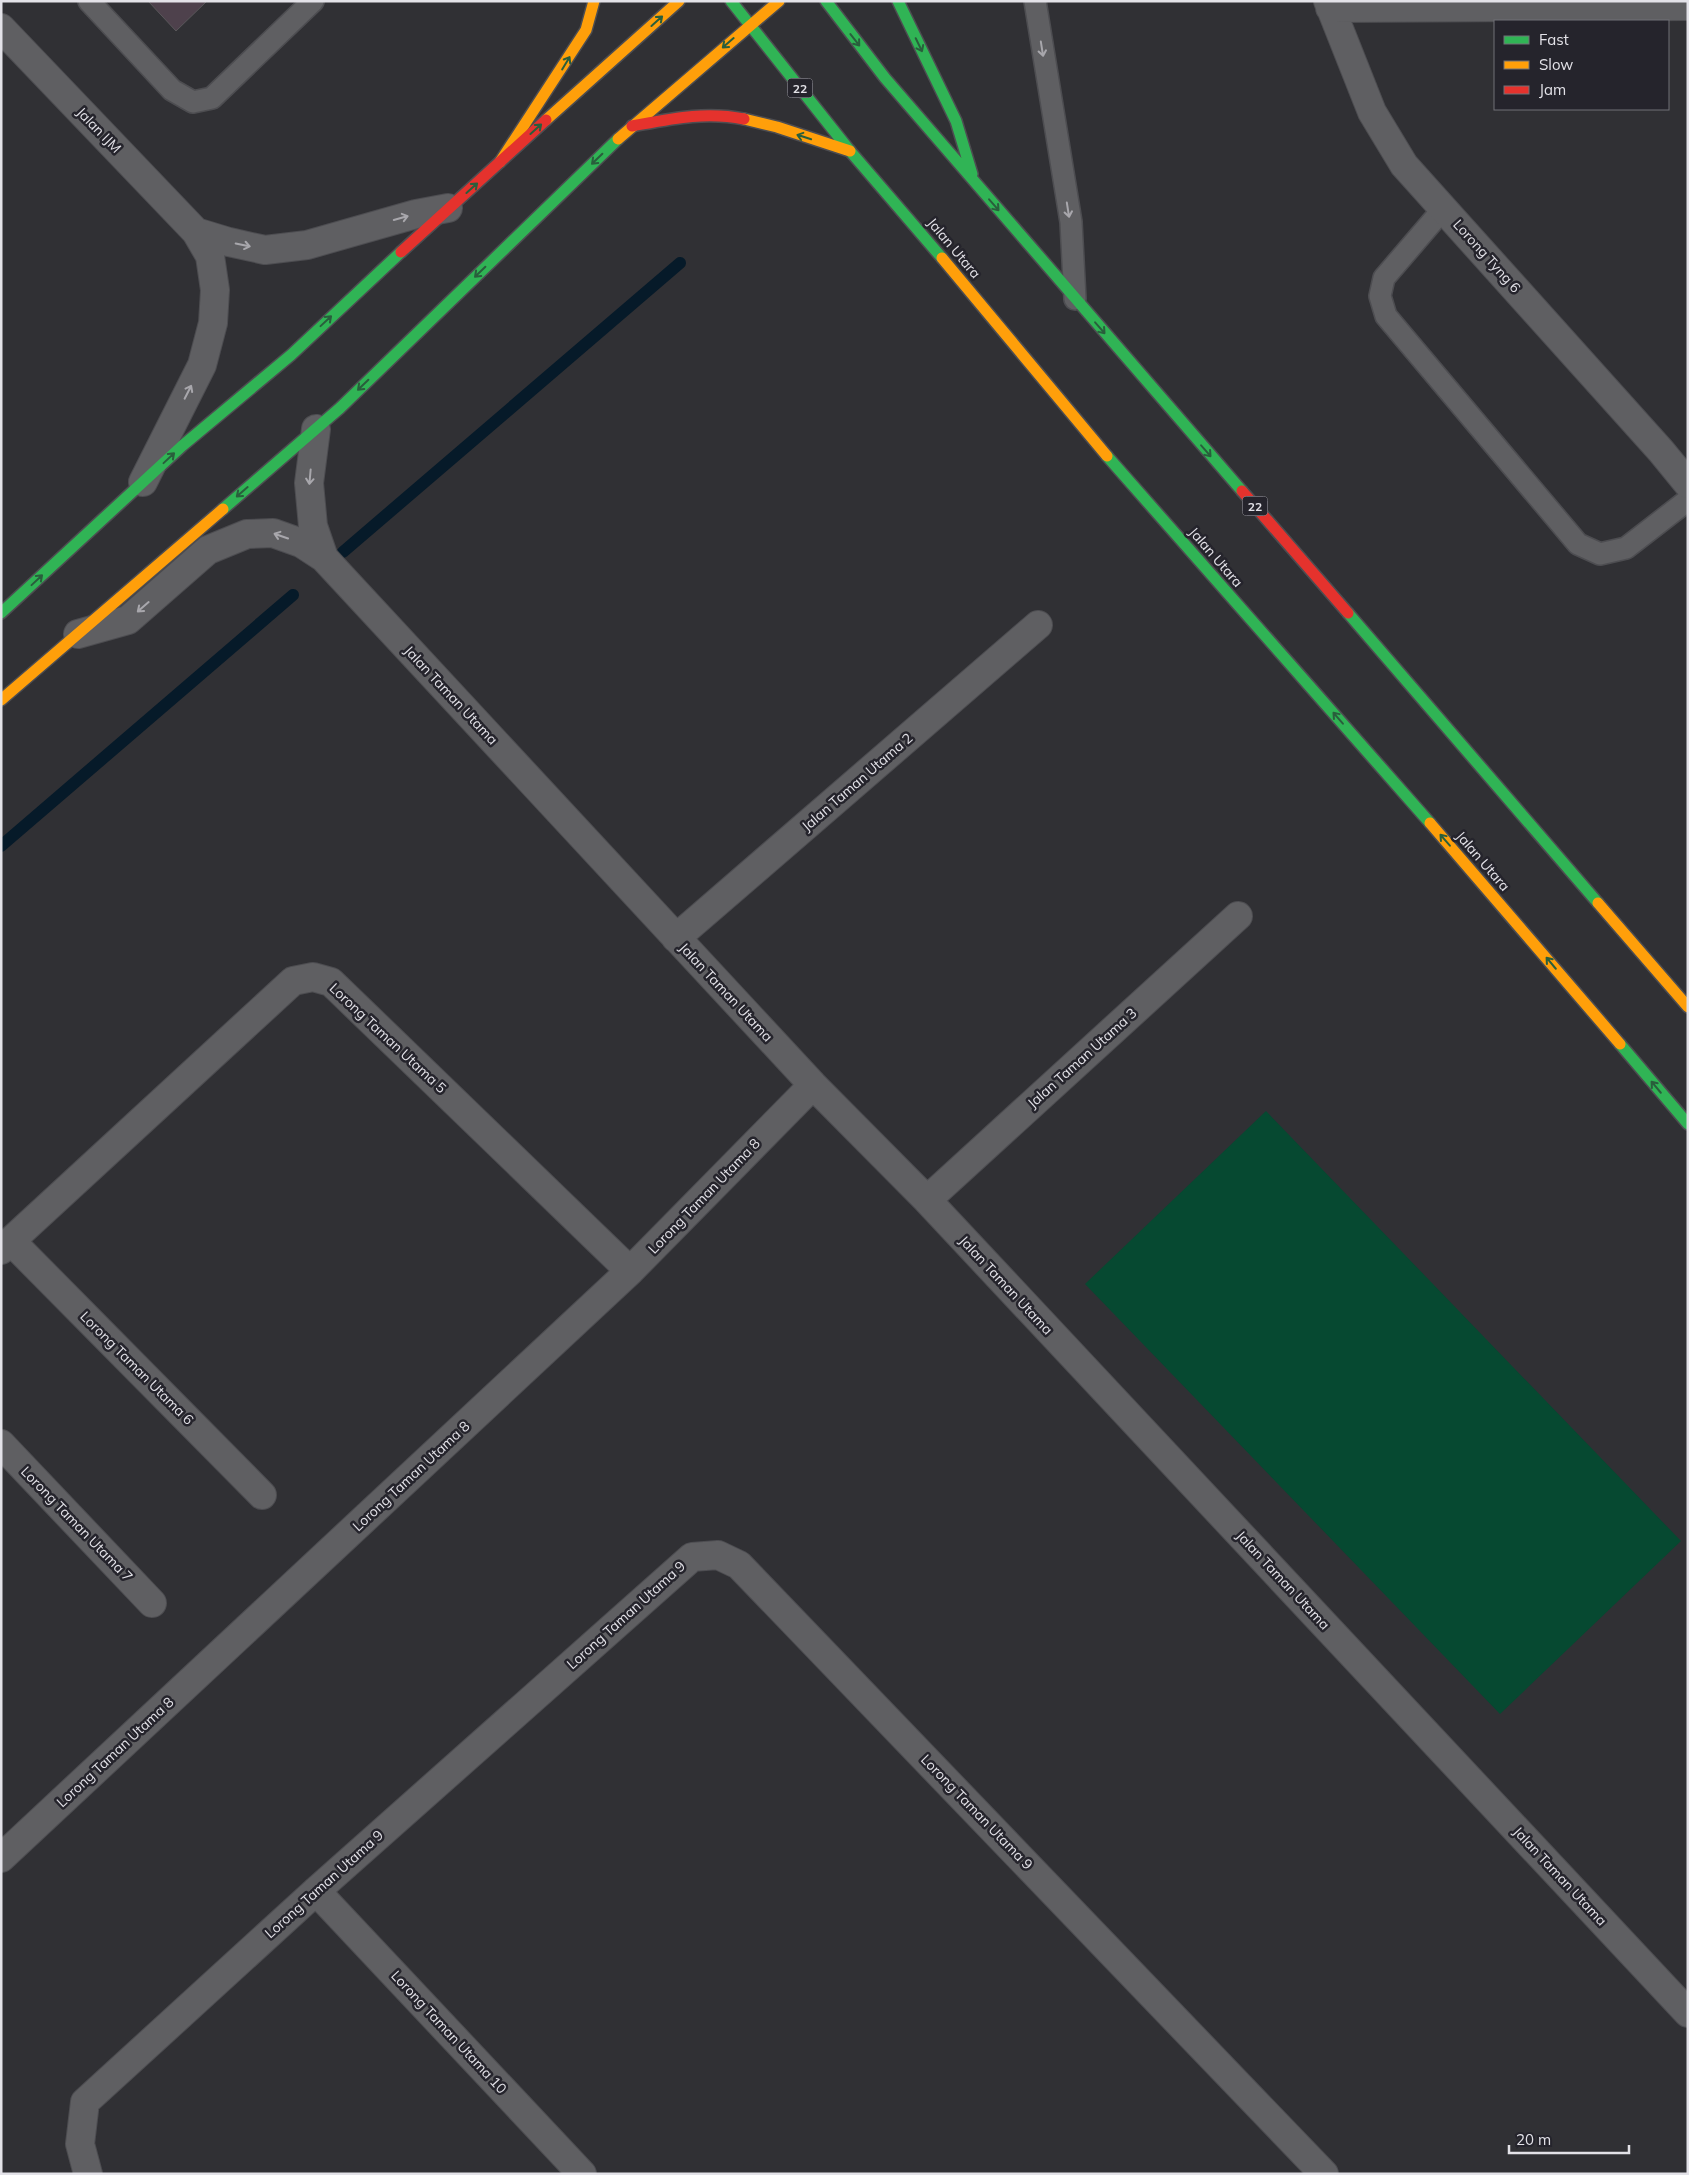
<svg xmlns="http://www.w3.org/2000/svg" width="1689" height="2175" viewBox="0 0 1689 2175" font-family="Mulish,sans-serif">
  <rect width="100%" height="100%" fill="#303034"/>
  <path fill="#064931" d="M 1266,1111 L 1681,1541 L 1500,1714 L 1085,1284 Z"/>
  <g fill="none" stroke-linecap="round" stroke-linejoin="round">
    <path stroke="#061a29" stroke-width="12" d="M 343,552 L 680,263
      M 1,846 L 293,595"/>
  </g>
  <path fill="#4e414c" stroke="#59575a" d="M 148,1 L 207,1 L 176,31 Z"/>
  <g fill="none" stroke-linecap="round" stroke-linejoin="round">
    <g stroke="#4d4d51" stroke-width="24">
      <path id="lane" d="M 89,1 L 172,90 L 193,102 L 212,98 L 313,1
        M 1035,1 L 1071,222 L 1075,299
        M 1444,208 L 1384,278 L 1380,296 L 1386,316 L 1578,544 L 1600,554 L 1626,548 L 1688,500"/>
    </g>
    <g stroke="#4d4d51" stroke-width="30">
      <path id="street" d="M 1328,1 L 1372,112 L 1404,165 L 1661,451 L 1688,484
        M 1330,8 L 1688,6
        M 1,28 L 196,232 L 210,256 L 215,290 L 213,323 L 202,365 L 143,482
        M 196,232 L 229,242 L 265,250 L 307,245 L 416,214 L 448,208
        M 316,429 L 309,483 L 313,526 L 324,558
        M 78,634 L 128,620 L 208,550 L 247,534 L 273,533 L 301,543 L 324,558 L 813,1085 L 927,1200 L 1688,2013
        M 676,938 L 1038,625
        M 927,1200 L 1238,916
        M 11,1241 L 262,1495
        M 1,1250 L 293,981 L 313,977 L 331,982 L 630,1271
        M 1,1444 L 152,1603
        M 1,1858 L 630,1271 L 813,1085
        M 316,1891 L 582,2174
        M 88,2174 L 80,2144 L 85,2102 L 316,1891 L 692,1557 L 718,1555 L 739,1565 L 1324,2174"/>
    </g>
    <g stroke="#4d4d51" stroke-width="14">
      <path id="fast" d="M 731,1 L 850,151 L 942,258
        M 826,1 L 885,78 L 1242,491
        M 898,1 L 956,121 L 972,174
        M 1107,456 L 1430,823
        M 223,509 L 340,408 L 618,139
        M 1,613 L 182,446 L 291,355 L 401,252
        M 1348,613 L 1598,903
        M 1620,1044 L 1688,1124"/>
    </g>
    <g stroke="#4d4d51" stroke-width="14">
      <path id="slow" d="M 744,119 L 777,127 L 850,151
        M 546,120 L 679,1
        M 618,139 L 779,1
        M 500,162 L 586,30 L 594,1
        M 942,258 L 1107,456
        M 1,700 L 223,509
        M 1430,823 L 1620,1044
        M 1598,903 L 1688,1007"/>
    </g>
    <g stroke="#4d4d51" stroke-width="14">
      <path id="jam" d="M 632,126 C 670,119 705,111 744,119
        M 401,252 L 546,120
        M 1242,491 L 1348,613"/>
    </g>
    <use href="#lane" stroke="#5f5f62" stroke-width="21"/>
    <use href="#street" stroke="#5f5f62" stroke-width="28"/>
    <use href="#fast" stroke="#30b455" stroke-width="11"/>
    <use href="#slow" stroke="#ff9f0a" stroke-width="11"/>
    <use href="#jam" stroke="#e5322d" stroke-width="11"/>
  </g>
  <defs><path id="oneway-shaft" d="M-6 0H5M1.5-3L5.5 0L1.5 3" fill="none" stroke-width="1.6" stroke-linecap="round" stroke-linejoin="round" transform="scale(1.25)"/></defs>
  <g stroke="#295e3c">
    <use href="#oneway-shaft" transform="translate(657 21) rotate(-42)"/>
    <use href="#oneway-shaft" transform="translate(855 40) rotate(52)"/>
    <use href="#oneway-shaft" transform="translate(728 43) rotate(139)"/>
    <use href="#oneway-shaft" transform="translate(919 45) rotate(64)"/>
    <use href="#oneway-shaft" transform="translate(566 63) rotate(-59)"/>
    <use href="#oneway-shaft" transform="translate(536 129) rotate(-42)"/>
    <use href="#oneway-shaft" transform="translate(804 137) rotate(-162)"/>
    <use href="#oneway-shaft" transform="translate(597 159) rotate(136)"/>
    <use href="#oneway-shaft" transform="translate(472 188) rotate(-42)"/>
    <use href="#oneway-shaft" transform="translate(994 205) rotate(49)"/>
    <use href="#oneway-shaft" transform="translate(480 272) rotate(136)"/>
    <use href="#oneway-shaft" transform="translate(326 321) rotate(-43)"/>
    <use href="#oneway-shaft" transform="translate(1100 328) rotate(49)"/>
    <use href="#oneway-shaft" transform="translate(363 385) rotate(136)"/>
    <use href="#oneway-shaft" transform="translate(1206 451) rotate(49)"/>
    <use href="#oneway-shaft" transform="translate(169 458) rotate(-43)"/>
    <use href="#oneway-shaft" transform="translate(242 492) rotate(139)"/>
    <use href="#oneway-shaft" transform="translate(37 580) rotate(-43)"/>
    <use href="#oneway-shaft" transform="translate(1338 718) rotate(-131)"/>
    <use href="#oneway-shaft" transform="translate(1445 840) rotate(-131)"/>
    <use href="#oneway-shaft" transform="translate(1551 963) rotate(-130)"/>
    <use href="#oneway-shaft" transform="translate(1656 1087) rotate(-130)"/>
  </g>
  <g stroke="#a8a7ac">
    <use href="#oneway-shaft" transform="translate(1042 49) rotate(81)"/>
    <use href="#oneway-shaft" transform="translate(1068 210) rotate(81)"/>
    <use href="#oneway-shaft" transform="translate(401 218) rotate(-16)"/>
    <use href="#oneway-shaft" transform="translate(243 245) rotate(12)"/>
    <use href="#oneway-shaft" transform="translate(188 392) rotate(-63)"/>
    <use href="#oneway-shaft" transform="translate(310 477) rotate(95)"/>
    <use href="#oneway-shaft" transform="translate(281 536) rotate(-161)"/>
    <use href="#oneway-shaft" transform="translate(143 607) rotate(139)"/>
  </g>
  <g text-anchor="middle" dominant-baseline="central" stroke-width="5" stroke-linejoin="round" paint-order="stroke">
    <g fill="#25242c" stroke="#aaa9b0" stroke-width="1">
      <rect x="787.5" y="78.5" width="25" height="19" rx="4"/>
      <rect x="1242.5" y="496.5" width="25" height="19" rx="4"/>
    </g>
    <g font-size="12" font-weight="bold" fill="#e3e2e8">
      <text x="800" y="88">22</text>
      <text x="1255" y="506">22</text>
    </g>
    <g font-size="14" fill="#e3e2e8" stroke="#25242c">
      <text transform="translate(99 130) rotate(46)">Jalan IJM</text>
      <text transform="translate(954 248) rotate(50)">Jalan Utara</text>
      <text transform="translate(1487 256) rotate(48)">Lorong Tyng 6</text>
      <text transform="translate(1216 557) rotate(49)">Jalan Utara</text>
      <text transform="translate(451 695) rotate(47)">Jalan Taman Utama</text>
      <text transform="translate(857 782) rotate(-41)">Jalan Taman Utama 2</text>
      <text transform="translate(1483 861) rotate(49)">Jalan Utara</text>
      <text transform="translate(726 992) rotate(47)">Jalan Taman Utama</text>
      <text transform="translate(388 1038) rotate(43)">Lorong Taman Utama 5</text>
      <text transform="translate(1082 1058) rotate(-42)">Jalan Taman Utama 3</text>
      <text transform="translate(704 1196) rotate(-46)">Lorong Taman Utama 8</text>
      <text transform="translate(1006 1285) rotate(47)">Jalan Taman Utama</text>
      <text transform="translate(137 1368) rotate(45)">Lorong Taman Utama 6</text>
      <text transform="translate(411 1476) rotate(-43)">Lorong Taman Utama 8</text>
      <text transform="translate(77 1524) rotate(46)">Lorong Taman Utama 7</text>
      <text transform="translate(1283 1580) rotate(47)">Jalan Taman Utama</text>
      <text transform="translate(626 1615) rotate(-42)">Lorong Taman Utama 9</text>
      <text transform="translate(115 1752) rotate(-43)">Lorong Taman Utama 8</text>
      <text transform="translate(977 1812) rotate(46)">Lorong Taman Utama 9</text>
      <text transform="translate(1560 1876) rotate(47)">Jalan Taman Utama</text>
      <text transform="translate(324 1884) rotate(-42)">Lorong Taman Utama 9</text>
      <text transform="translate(449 2032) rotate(47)">Lorong Taman Utama 10</text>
    </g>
  </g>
  <rect width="1689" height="2175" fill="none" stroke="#e3e2e8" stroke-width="5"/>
  <rect x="1494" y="20" width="175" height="90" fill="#25242c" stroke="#717077"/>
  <rect x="1504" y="36" width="25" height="8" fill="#30b455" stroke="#717077"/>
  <text x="1539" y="45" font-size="15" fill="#e3e2e8">Fast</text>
  <rect x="1504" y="61" width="25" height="8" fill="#ff9f0a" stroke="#717077"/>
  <text x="1539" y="70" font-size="15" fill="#e3e2e8">Slow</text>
  <rect x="1504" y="86" width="25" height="8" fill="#e5322d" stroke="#717077"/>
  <text x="1539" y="95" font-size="15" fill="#e3e2e8">Jam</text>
  <path d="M1509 2145v8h120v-8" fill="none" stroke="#e3e2e8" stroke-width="2.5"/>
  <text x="1516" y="2145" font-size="15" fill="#e3e2e8" stroke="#25242c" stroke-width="4" paint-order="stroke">20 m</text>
</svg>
